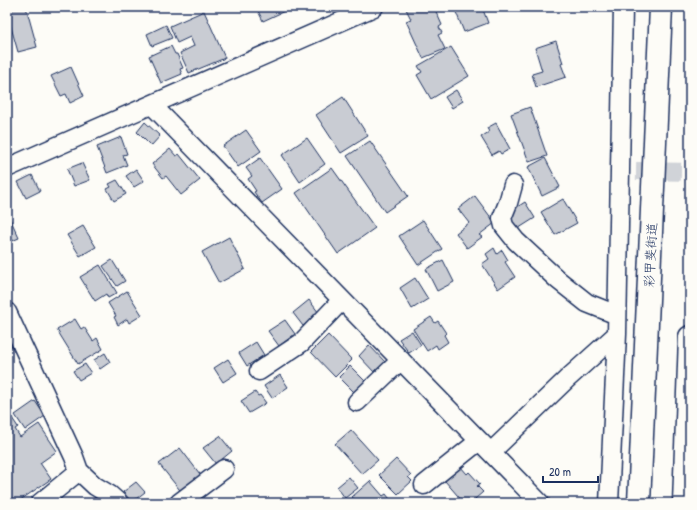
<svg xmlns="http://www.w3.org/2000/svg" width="697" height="510" viewBox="0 0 697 510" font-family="'Patrick Hand','Klee One',sans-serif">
  <rect width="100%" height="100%" fill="#fdfcf7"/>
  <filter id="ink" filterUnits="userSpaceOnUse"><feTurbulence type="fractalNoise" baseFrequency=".025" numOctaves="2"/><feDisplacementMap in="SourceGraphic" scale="8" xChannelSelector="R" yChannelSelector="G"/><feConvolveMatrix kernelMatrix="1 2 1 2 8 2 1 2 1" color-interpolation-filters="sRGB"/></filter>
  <g filter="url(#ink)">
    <path fill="#c9ccd3" stroke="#1b2f5e" d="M 11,7 L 26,7 L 37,47 L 18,52 L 7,13 L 7,8 Z
      M 256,7 L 288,7 L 289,9 L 263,21 Z
      M 405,7 L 434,7 L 442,25 L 439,27 L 442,33 L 438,35 L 445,49 L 423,58 L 406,21 L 411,19 Z
      M 454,7 L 482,7 L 488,23 L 464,32 Z
      M 520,7 L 532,7 L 522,11 Z
      M 204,11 L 225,58 L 189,73 L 180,53 L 194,46 L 190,37 L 177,43 L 170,26 Z
      M 166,25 L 172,38 L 152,46 L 147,34 Z
      M 556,41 L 563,63 L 561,64 L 566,77 L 536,87 L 532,74 L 542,71 L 535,48 Z
      M 171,46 L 175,54 L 177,54 L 183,68 L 180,69 L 182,74 L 161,83 L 149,56 Z
      M 451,47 L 469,76 L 431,99 L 417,75 L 422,72 L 418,66 Z
      M 71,67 L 84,96 L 70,103 L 66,94 L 61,96 L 51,76 Z
      M 456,90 L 463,101 L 452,108 L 445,97 Z
      M 343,97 L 368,136 L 341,153 L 316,115 Z
      M 530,107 L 547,156 L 529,162 L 511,114 Z
      M 145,122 L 160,136 L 151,146 L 137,132 Z
      M 496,123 L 510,149 L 501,154 L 499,151 L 492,155 L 481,137 L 489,132 L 487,128 Z
      M 7,128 L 11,153 L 7,154 Z
      M 246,130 L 261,151 L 238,167 L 223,146 Z
      M 121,137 L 127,154 L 123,155 L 127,165 L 107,173 L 97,147 Z
      M 307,138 L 325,164 L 300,182 L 282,155 Z
      M 370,141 L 408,196 L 385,212 L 347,156 Z
      M 170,149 L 176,156 L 179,154 L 200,180 L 181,195 L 166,176 L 163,178 L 152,164 Z
      M 260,158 L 282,189 L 262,203 L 254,192 L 256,191 L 248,179 L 252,176 L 246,168 Z
      M 545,158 L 560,187 L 542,196 L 528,167 Z
      M 82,163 L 90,180 L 74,186 L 67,169 Z
      M 332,168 L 375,228 L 338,254 L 296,193 Z
      M 136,169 L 144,181 L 134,187 L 126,176 Z
      M 32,175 L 40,191 L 26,198 L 18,182 Z
      M 117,180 L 126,194 L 114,201 L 107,189 L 111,187 L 109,184 Z
      M 475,196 L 495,223 L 479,235 L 482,237 L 467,248 L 456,233 L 469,223 L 458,209 Z
      M 563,199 L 577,223 L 555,235 L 541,212 Z
      M 525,202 L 535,218 L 516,230 L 508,216 L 511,211 Z
      M 7,212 L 19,238 L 7,243 Z
      M 423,220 L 442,249 L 418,265 L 399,236 Z
      M 83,226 L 96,247 L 80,256 L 67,235 Z
      M 229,237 L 245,269 L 219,283 L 202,252 Z
      M 494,248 L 497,254 L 502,250 L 508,260 L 505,262 L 515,277 L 498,289 L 482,264 L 489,259 L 486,254 Z
      M 112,260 L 125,281 L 117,286 L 103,266 Z
      M 443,260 L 454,282 L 437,291 L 426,269 Z
      M 100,265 L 117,293 L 108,298 L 106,294 L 95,301 L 80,277 Z
      M 415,278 L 428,299 L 412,309 L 400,288 Z
      M 127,291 L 142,315 L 129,323 L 127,319 L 118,325 L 114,317 L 116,316 L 108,303 Z
      M 309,300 L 319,313 L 303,326 L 293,313 Z
      M 431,317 L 435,323 L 438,321 L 446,333 L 444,335 L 448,342 L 438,349 L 436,345 L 427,351 L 413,329 Z
      M 75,319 L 81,329 L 84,327 L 93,341 L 97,338 L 103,349 L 78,364 L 57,330 Z
      M 285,320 L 295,334 L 279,346 L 268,331 Z
      M 412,331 L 421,345 L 409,353 L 399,339 Z
      M 328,335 L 352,360 L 335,377 L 311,352 Z
      M 256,342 L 264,355 L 247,366 L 239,353 Z
      M 369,345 L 386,363 L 375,373 L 359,356 Z
      M 105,353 L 110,362 L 100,369 L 94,360 Z
      M 228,359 L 237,373 L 223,382 L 214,368 Z
      M 85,364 L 91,373 L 79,380 L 73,371 Z
      M 350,366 L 367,383 L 356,394 L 339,377 Z
      M 280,375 L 288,387 L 272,398 L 264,386 Z
      M 255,392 L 258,396 L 260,395 L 266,403 L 249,413 L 241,401 Z
      M 35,401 L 45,416 L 25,430 L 15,415 Z
      M 10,415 L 18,427 L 15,429 L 20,437 L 39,424 L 57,451 L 40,463 L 51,479 L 16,503 L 12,503 L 7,496 L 7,417 Z
      M 351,430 L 378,460 L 362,474 L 335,444 Z
      M 220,436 L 232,451 L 216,464 L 203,448 Z
      M 180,448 L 203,478 L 183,494 L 159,464 Z
      M 396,459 L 411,475 L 408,477 L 412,481 L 398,494 L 379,475 Z
      M 461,467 L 467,474 L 469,472 L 480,484 L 477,486 L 483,492 L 475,499 L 478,502 L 477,503 L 464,503 L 445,481 Z
      M 349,477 L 358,488 L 345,498 L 337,487 Z
      M 370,481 L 383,496 L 386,494 L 393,503 L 358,503 L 352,497 Z
      M 136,482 L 145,492 L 132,502 L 123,492 Z"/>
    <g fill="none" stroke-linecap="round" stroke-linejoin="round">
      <path stroke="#d0d3d8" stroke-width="18" stroke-dasharray="18 9" stroke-linecap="butt" d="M 636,171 L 690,172"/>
      <g stroke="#1b2f5e" stroke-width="21">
        <path id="minor" d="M 152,105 L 540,503
          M 7,168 L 374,7
          M 513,185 L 508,203 L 502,218 L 504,226 L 516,241 L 558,280 L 587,303 L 617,315
          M 7,312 L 74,457 L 79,471 L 95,486 L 110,495 L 119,503
          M 259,371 L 301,343 L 342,300
          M 357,402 L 401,360
          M 491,452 L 567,379 L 617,334
          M 424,485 L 479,441
          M 40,503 L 79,471
          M 179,503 L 224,469
          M 609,503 L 617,334 L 623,7"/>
      </g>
      <g stroke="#1b2f5e" stroke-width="25">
        <path id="highway" d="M 639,503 L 661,7
          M 684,503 L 690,337"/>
      </g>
      <use href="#minor" stroke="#fdfcf7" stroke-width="18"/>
      <use href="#highway" stroke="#fdfcf7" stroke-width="22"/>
    </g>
  </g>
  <g text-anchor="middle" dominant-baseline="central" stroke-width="3.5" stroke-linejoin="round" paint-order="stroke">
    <g font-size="13" fill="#1b2f5e" stroke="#fdfcf7">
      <text transform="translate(650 255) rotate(-87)">彩甲斐街道</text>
    </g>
  </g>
  <rect width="697" height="510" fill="none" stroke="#fdfcf7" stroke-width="24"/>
  <rect x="12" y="12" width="673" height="486" fill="none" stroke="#1b2f5e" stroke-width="1.5" filter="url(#ink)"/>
  <path d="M543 476v6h55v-6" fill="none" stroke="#1b2f5e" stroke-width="2"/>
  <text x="549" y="476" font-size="12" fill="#1b2f5e" stroke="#fdfcf7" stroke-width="3" paint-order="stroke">20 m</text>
</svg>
